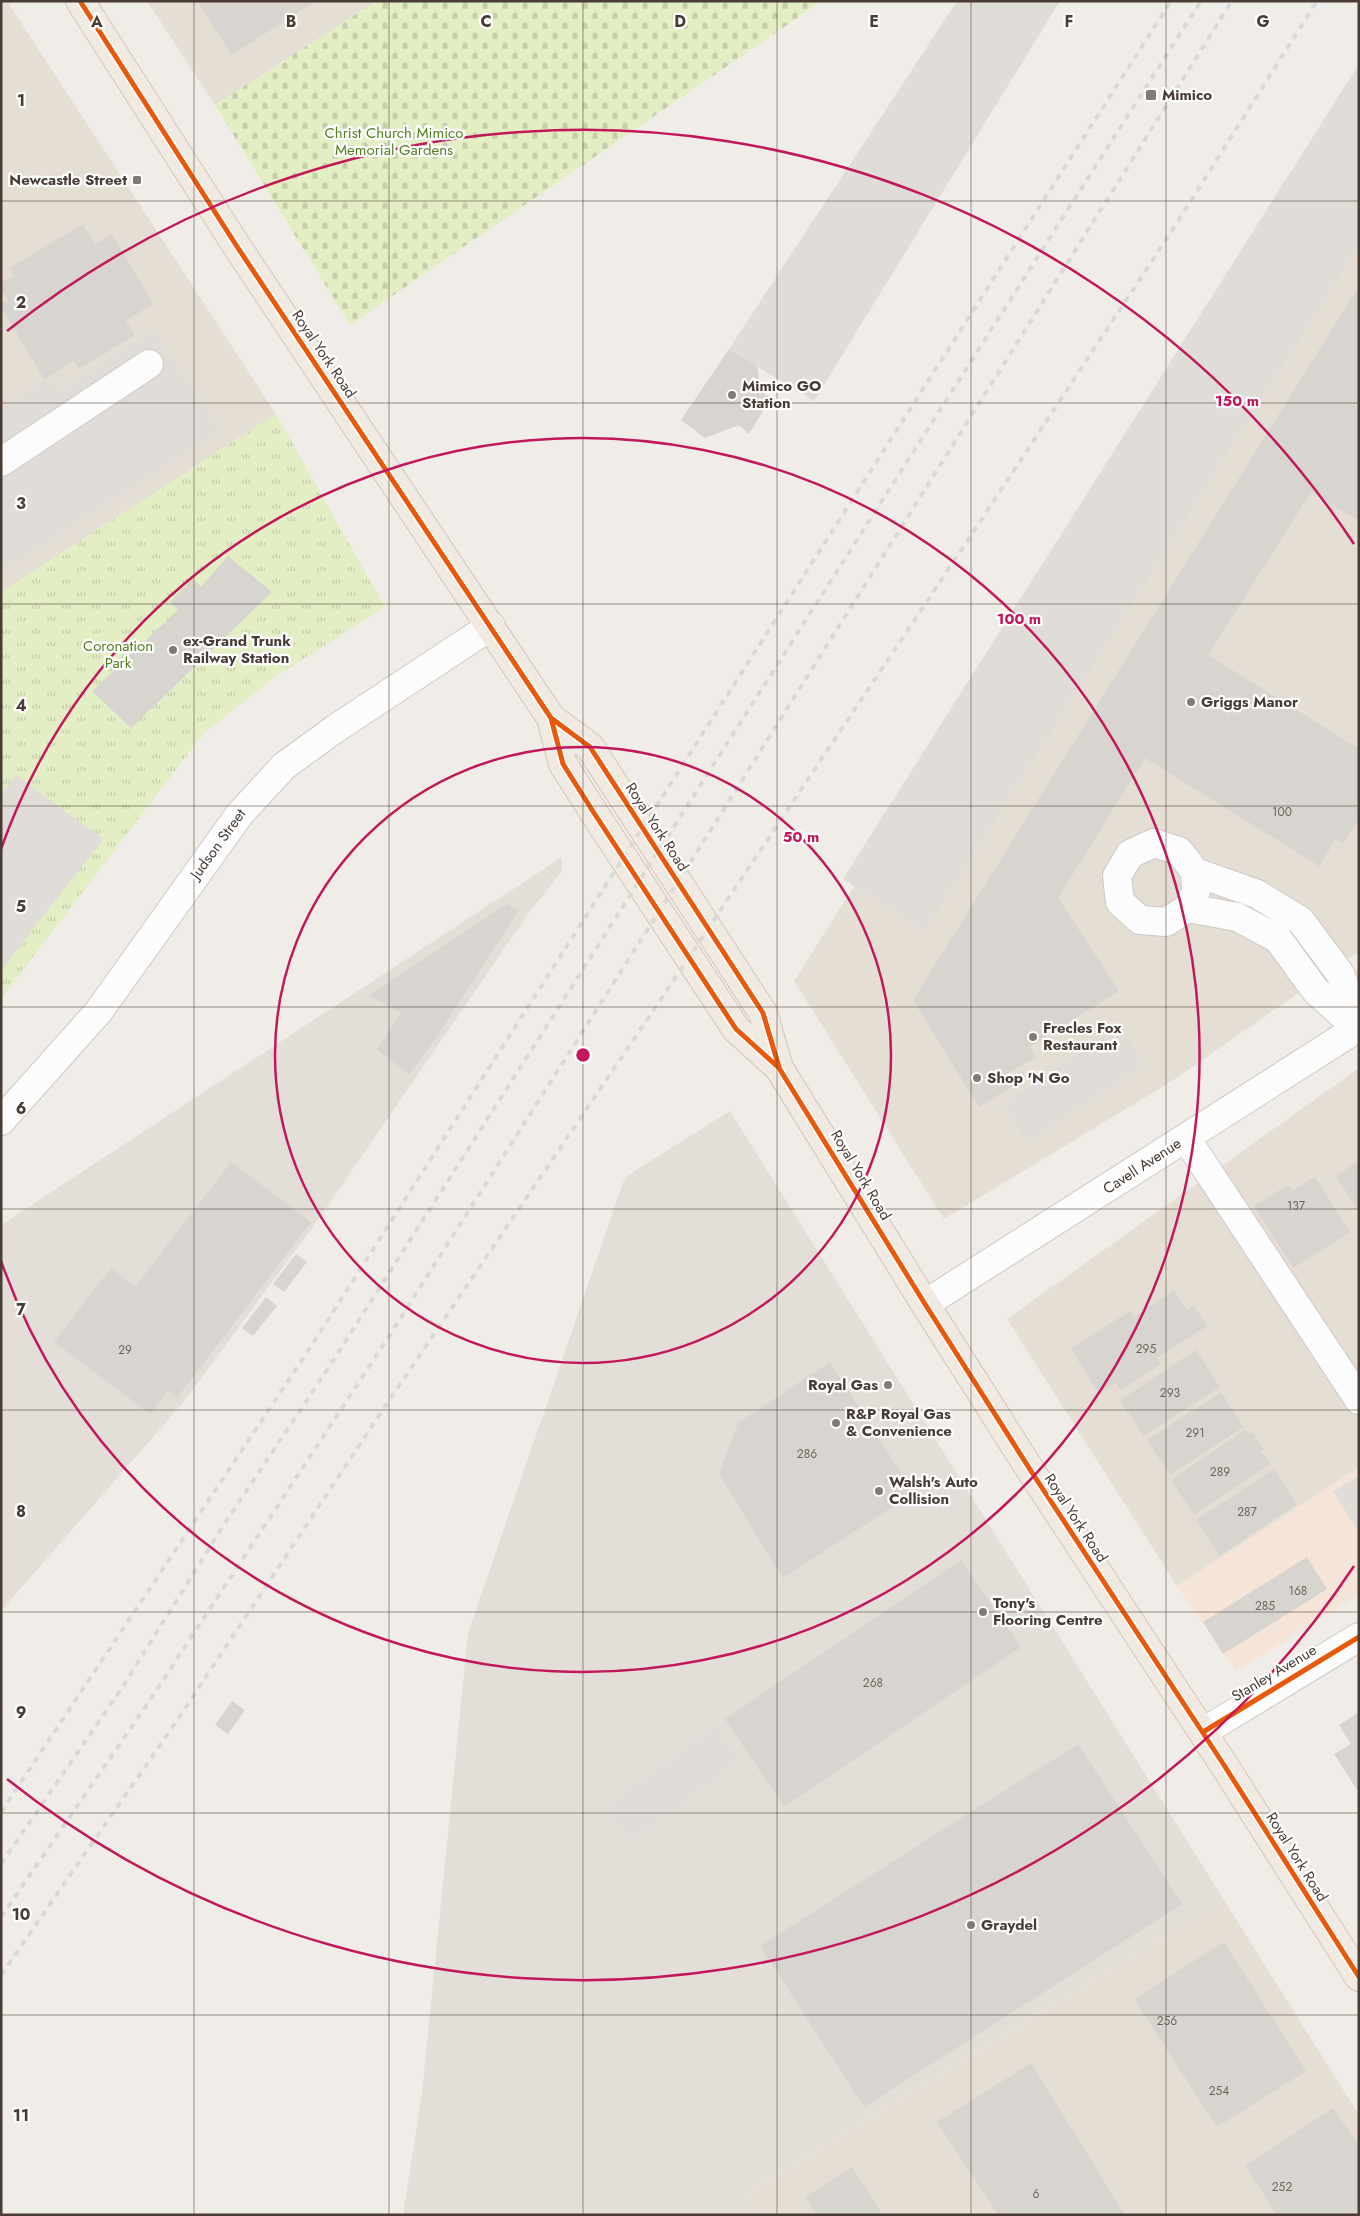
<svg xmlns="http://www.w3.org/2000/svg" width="1360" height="2216" viewBox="0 0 1360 2216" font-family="Jost,sans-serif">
  <defs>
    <pattern id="cemetery-stones" width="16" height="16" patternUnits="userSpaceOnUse" patternTransform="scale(1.25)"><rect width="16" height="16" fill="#e4eec5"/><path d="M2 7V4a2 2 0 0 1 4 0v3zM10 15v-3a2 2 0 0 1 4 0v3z" fill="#c5cdaa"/></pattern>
    <pattern id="park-tufts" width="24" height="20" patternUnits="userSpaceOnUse" patternTransform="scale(1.25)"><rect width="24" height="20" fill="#e4eec5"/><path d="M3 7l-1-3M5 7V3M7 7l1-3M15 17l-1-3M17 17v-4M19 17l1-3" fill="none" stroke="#c5cdaa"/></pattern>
  </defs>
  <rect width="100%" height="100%" fill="#f0ede8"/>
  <path fill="#e5ded5" d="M 1,1 L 7,1 L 276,414 L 1,592 Z
    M 147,1 L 377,1 L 215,105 Z
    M 1359,91 L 1359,951 L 1169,1083 L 944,1219 L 794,981 Z
    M 1359,1068 L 1359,1467 L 1177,1586 L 1007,1319 Z
    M 1224,1900 L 1359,2115 L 1359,2215 L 755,2215 L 743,2196 Z"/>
  <path fill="#f5e5d9" d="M 1359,1467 L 1359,1595 L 1236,1671 L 1177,1586 Z"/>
  <path fill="#e4ded9" d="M 562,857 L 562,871 L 528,914 L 318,1220 L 182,1404 L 1,1611 L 1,1225 Z
    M 730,1111 L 1224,1900 L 744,2195 L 755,2215 L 403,2215 L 422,2093 L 468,1633 L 625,1177 Z"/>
  <path fill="url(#cemetery-stones)" d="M 377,1 L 822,1 L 350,325 L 215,105 Z"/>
  <path fill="url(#park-tufts)" d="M 276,414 L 385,607 L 275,677 L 204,733 L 1,999 L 1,592 Z"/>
  <path fill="#e0dcd8" d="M 957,1 L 1060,1 L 814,401 L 729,349 Z
    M 1359,64 L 1359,246 L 925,931 L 843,879 Z
    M 154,329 L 220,431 L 1,573 L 1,407 L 50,376 L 60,390 Z
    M 16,775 L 103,839 L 1,971 L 1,795 Z
    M 1120,1025 L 1146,1065 L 1027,1143 L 1001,1104 Z
    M 1359,1475 L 1359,1532 L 1333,1492 Z
    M 716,1726 L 741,1761 L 631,1841 L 605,1806 Z"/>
  <path fill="#d8d4cf" d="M 197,1 L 315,1 L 232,55 Z
    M 83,224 L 95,245 L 112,234 L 153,304 L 126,321 L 135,335 L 79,369 L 74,361 L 44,379 L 1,307 L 1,303 L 8,300 L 1,289 L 1,283 L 14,275 L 10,268 Z
    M 1359,286 L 1359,521 L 1311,492 L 1208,655 L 1359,749 L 1359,819 L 1343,844 L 1336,839 L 1319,866 L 1145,758 L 1058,898 L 1119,991 L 1030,1047 L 1036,1057 L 1007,1074 L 1014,1085 L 979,1107 L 913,1000 Z
    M 729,349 L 757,366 L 762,392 L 771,398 L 749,434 L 739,425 L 705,438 L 681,420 Z
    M 228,556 L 272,592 L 131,728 L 92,691 L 178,610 L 170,602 L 193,579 L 201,587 Z
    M 507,904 L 518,911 L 438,1035 L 409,1074 L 377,1050 L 401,1013 L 369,995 Z
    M 1359,1161 L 1359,1212 L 1336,1176 Z
    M 231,1162 L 311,1222 L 177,1398 L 168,1390 L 150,1414 L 54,1342 L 111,1268 L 135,1287 Z
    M 1315,1177 L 1350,1232 L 1293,1268 L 1254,1206 L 1288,1185 L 1292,1191 Z
    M 296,1254 L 307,1262 L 284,1292 L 273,1284 Z
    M 1174,1290 L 1187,1310 L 1194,1306 L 1207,1326 L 1157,1358 L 1161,1364 L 1120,1390 L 1116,1383 L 1099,1394 L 1071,1349 L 1130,1311 L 1134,1317 Z
    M 266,1297 L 277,1306 L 253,1336 L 242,1328 Z
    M 1196,1350 L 1220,1387 L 1144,1436 L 1120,1400 Z
    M 830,1362 L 914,1493 L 783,1578 L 719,1474 L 738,1423 Z
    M 1221,1392 L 1244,1427 L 1170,1475 L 1147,1440 Z
    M 1246,1429 L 1249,1434 L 1252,1432 L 1264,1449 L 1261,1451 L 1270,1464 L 1194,1515 L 1171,1480 Z
    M 1274,1469 L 1297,1504 L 1220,1556 L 1196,1520 Z
    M 1307,1557 L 1327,1589 L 1223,1654 L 1203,1622 Z
    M 961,1560 L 1021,1647 L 784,1807 L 725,1719 Z
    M 232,1701 L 245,1710 L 228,1734 L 215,1725 Z
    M 1359,1712 L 1359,1793 L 1334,1754 L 1351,1744 L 1339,1725 Z
    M 1078,1744 L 1182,1904 L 864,2107 L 760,1946 Z
    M 1224,1942 L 1306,2071 L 1217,2127 L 1134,1999 Z
    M 1031,2063 L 1125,2215 L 998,2215 L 937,2122 Z
    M 1333,2108 L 1359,2146 L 1359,2215 L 1277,2215 L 1245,2166 Z
    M 852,2167 L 883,2215 L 817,2215 L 805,2197 Z"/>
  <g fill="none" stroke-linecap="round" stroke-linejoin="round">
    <g stroke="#cdc9c4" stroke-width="30">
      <path id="minor" d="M 1,462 L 149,364
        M 1154,843 L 1179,851 L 1195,872 L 1196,891 L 1188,908 L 1166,922 L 1140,920 L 1120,902 L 1117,876 L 1130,854 Z
        M 1195,872 L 1257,894 L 1301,921 L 1341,975 L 1357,1029
        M 1188,908 L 1237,917 L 1278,939 L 1316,991 L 1357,1028
        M 1,1121 L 99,1011 L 239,815 L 284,766 L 335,729 L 491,626
        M 1186,1138 L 1359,1400
        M 925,1304 L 1359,1027
        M 1203,1732 L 1359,1637"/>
    </g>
    <g stroke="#d5c5b3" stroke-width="30">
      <path id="major" d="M 80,1 L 236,245 L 551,718 L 563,764 L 594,813 L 736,1029 L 779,1068 L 925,1304 L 1031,1471 L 1222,1762 L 1359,1977
        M 551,718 L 590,747 L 763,1013 L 779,1068"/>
    </g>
    <use href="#minor" stroke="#fdfcfc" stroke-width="28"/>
    <use href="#major" stroke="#f1eae3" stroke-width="28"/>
    <path stroke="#d9d9d8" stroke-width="4" stroke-dasharray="6 6" stroke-linecap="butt" d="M 1,1812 L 308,1351 L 1171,1
      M 1,1864 L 122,1688 L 225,1523 L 331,1364 L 1201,1
      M 1,1917 L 146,1706 L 384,1344 L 707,836 L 1232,1
      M 1,1975 L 174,1725 L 382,1411 L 655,1008 L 970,537 L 1173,229 L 1317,1"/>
    <g stroke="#fff" stroke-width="8">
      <path id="cycleway" d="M 80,1 L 236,245 L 551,718 L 563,764 L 594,813 L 736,1029 L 779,1068 L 925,1304 L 1031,1471 L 1222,1762 L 1359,1977
        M 551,718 L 590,747 L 763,1013 L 779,1067
        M 1203,1732 L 1359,1637"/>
    </g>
    <use href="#cycleway" stroke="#e8590c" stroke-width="5"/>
  </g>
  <path fill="none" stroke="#483c34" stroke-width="1" stroke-opacity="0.55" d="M 194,1 L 194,2215M 389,1 L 389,2215M 583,1 L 583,2215M 777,1 L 777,2215M 971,1 L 971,2215M 1166,1 L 1166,2215M 1,201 L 1359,201M 1,403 L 1359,403M 1,604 L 1359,604M 1,806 L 1359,806M 1,1007 L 1359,1007M 1,1209 L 1359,1209M 1,1410 L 1359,1410M 1,1612 L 1359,1612M 1,1813 L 1359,1813M 1,2015 L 1359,2015"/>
  <g fill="none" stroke="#c2185b" stroke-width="2.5">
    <circle cx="583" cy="1055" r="308"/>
    <path d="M1 849A617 617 0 1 1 1 1261"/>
    <path d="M1354 1566A925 925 0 0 1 7 1779M7 331A925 925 0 0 1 1354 544"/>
  </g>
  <g fill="#837a73" stroke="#fff" stroke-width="2">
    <rect x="1145" y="89" width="12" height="12" rx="2.5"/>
    <rect x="132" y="175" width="10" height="10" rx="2.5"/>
    <circle cx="732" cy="395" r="5"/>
    <circle cx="173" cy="650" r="5"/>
    <circle cx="1191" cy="702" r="5"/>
    <circle cx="1033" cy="1037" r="5"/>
    <circle cx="977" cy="1078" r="5"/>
    <circle cx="888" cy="1385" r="5"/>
    <circle cx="836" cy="1423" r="5"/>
    <circle cx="879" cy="1491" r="5"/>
    <circle cx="983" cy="1612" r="5"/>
    <circle cx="971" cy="1925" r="5"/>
  </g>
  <g text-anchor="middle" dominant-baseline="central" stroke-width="4.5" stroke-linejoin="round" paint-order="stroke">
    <g font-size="12" fill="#6e645c">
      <text x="1282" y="812">100</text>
      <text x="1296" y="1206">137</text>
      <text x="1146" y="1349">295</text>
      <text x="125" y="1350">29</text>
      <text x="1170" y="1393">293</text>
      <text x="1195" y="1433">291</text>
      <text x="807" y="1454">286</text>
      <text x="1220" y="1472">289</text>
      <text x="1247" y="1512">287</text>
      <text x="1298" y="1591">168</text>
      <text x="1265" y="1606">285</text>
      <text x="873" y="1683">268</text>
      <text x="1167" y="2021">256</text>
      <text x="1219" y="2091">254</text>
      <text x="1282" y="2187">252</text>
      <text x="1036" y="2194">6</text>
    </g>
    <g font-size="15" font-weight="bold" fill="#483c34" stroke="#fff" text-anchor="start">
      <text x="1162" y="95">Mimico</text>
      <text x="127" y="180" text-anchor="end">Newcastle Street</text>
      <text x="742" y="386">Mimico GO<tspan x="742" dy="17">Station</tspan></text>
      <text x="183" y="641">ex-Grand Trunk<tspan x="183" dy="17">Railway Station</tspan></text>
      <text x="1201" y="702">Griggs Manor</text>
      <text x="1043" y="1028">Frecles Fox<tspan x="1043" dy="17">Restaurant</tspan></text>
      <text x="987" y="1078">Shop 'N Go</text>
      <text x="878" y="1385" text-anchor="end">Royal Gas</text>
      <text x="846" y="1414">R&amp;P Royal Gas<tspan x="846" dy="17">&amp; Convenience</tspan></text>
      <text x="889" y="1482">Walsh's Auto<tspan x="889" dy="17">Collision</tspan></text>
      <text x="993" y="1603">Tony's<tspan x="993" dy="17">Flooring Centre</tspan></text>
      <text x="981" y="1925">Graydel</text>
    </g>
    <g font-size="15" fill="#558020" stroke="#fff">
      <text x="394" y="133">Christ Church Mimico<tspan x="394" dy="17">Memorial Gardens</tspan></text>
      <text x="118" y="646">Coronation<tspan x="118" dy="17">Park</tspan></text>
    </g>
    <g font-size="15" fill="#483c34" stroke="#fff">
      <text transform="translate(324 354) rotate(56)">Royal York Road</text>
      <text transform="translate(657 827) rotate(57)">Royal York Road</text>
      <text transform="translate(218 844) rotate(-54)">Judson Street</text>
      <text transform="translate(1142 1166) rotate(-33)">Cavell Avenue</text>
      <text transform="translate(861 1175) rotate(59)">Royal York Road</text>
      <text transform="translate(1076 1518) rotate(57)">Royal York Road</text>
      <text transform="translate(1274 1673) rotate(-31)">Stanley Avenue</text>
      <text transform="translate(1297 1857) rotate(58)">Royal York Road</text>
    </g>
  </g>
  <g font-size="16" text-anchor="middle" font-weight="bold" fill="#483c34" stroke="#fff" stroke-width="4.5" stroke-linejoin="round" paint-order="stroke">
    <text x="97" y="27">A</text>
    <text x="291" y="27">B</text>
    <text x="486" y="27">C</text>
    <text x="680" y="27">D</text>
    <text x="874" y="27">E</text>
    <text x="1069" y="27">F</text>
    <text x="1263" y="27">G</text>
    <text x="21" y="106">1</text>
    <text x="21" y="308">2</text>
    <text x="21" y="509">3</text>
    <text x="21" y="711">4</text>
    <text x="21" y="912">5</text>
    <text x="21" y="1114">6</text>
    <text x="21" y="1315">7</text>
    <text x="21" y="1517">8</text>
    <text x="21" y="1718">9</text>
    <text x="21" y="1920">10</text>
    <text x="21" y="2121">11</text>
  </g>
  <circle cx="583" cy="1055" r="8" fill="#c2185b" stroke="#fff" stroke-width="2.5"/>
  <g font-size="15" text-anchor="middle" font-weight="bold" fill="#c2185b" stroke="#fff" stroke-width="4.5" stroke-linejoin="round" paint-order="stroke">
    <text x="1237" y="406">150 m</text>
    <text x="1019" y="624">100 m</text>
    <text x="801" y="842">50 m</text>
  </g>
  <rect width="1360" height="2216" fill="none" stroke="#483c34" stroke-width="5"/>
</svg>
